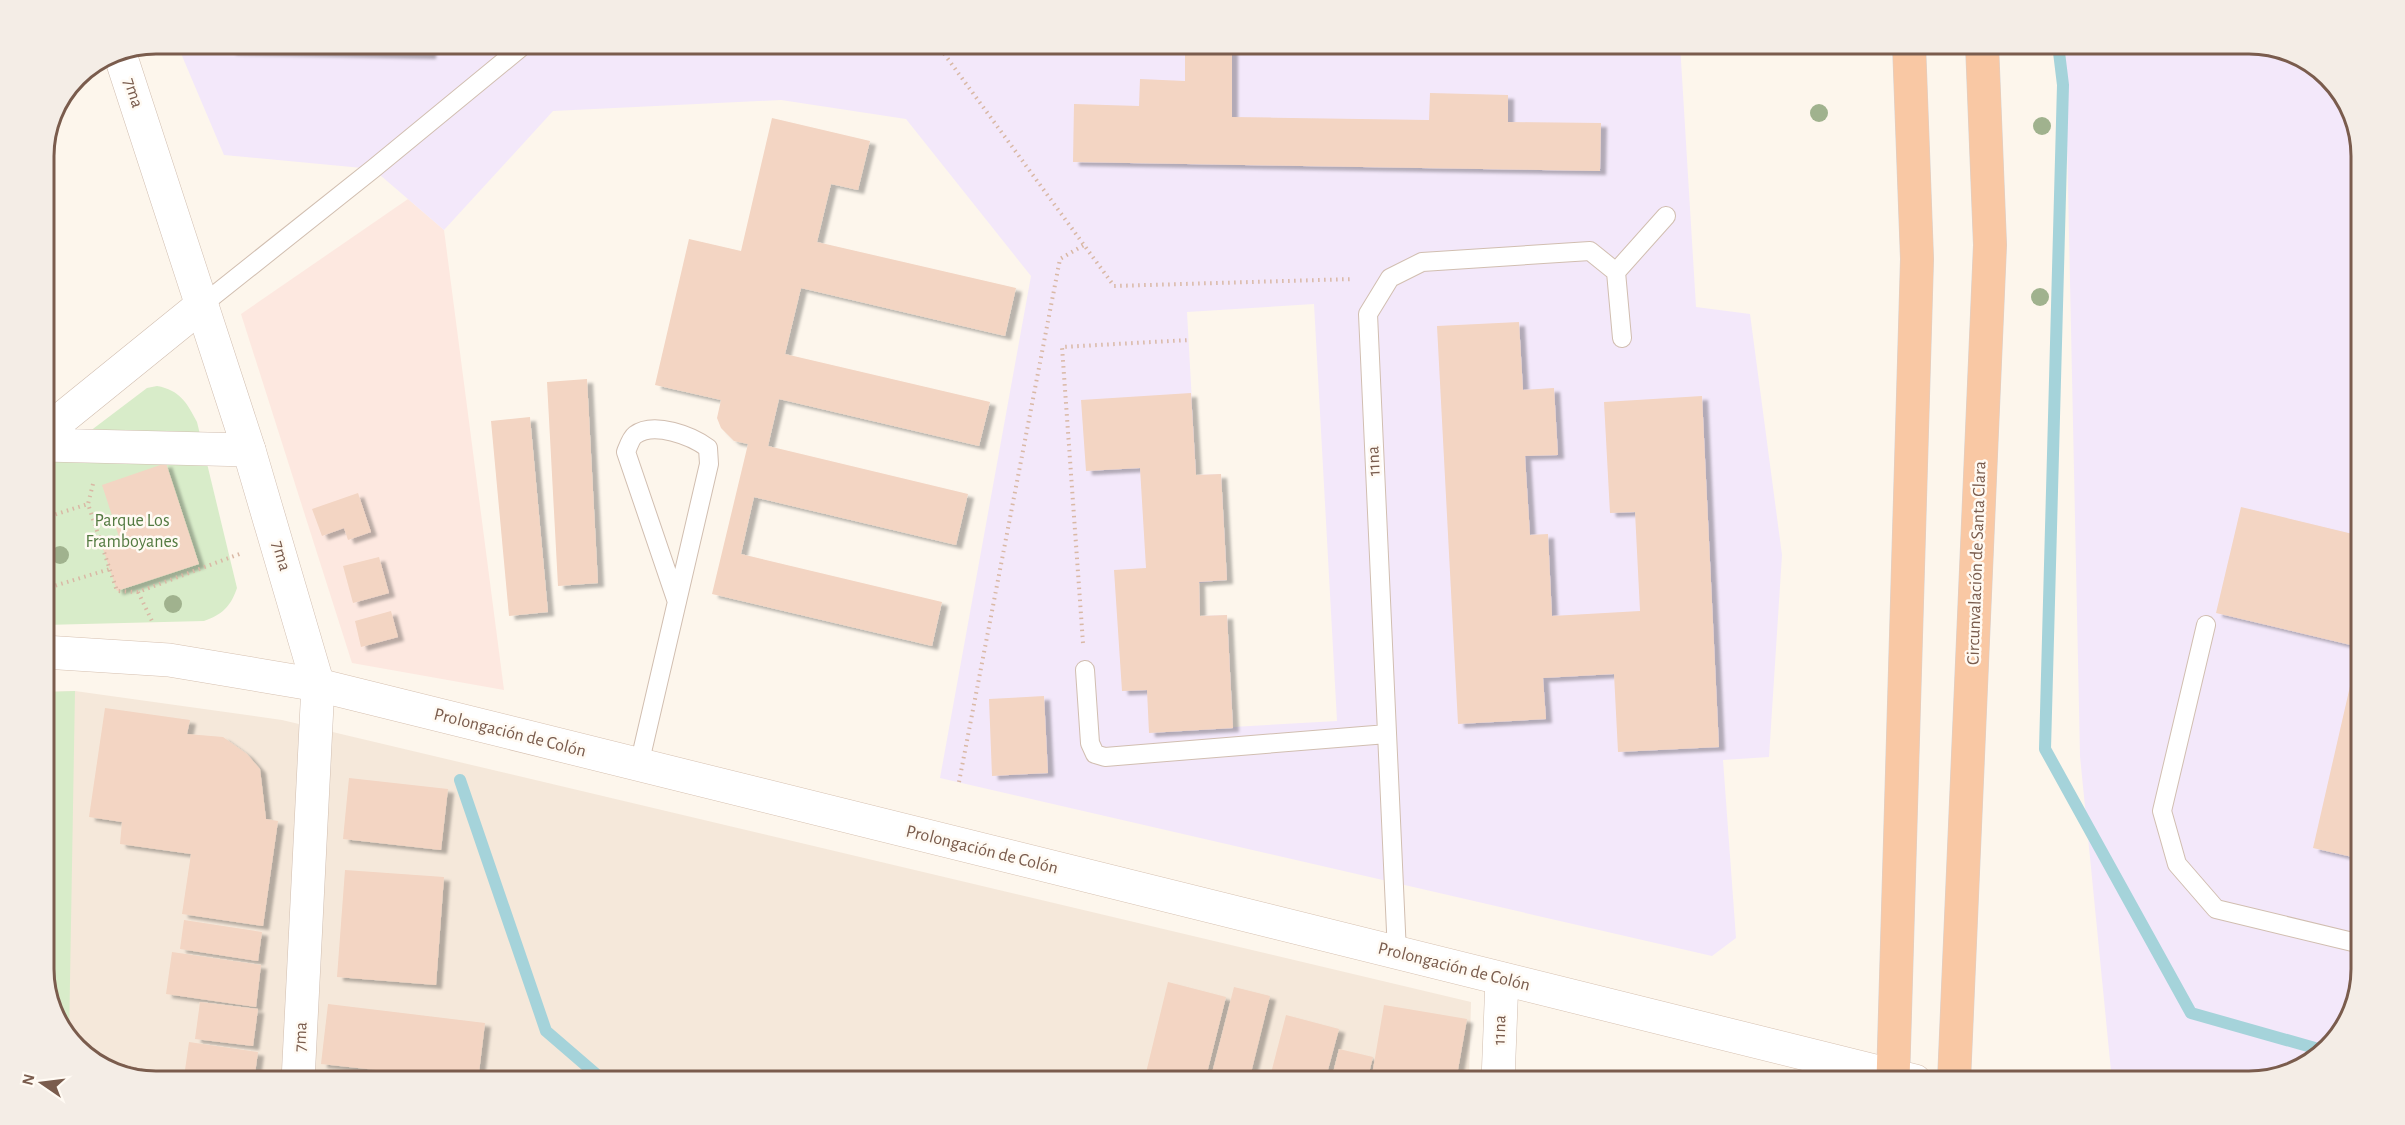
<svg xmlns="http://www.w3.org/2000/svg" width="2405" height="1125" viewBox="0 0 2405 1125" font-family="'Alegreya Sans',sans-serif">
  <defs>
    <filter id="shadow"><feDropShadow dx="6" dy="4" stdDeviation="1.5" flood-color="#0004"/></filter>
  </defs>
  <rect width="100%" height="100%" fill="#fdf6ec"/>
  <path fill="#f5e8da" d="M 75,691 L 282,720 L 1471,1002 L 1469,1081 L 156,1081 L 112,1073 L 66,1037 L 44,977 L 44,692 Z"/>
  <path fill="#fde8e0" d="M 408,199 L 444,230 L 504,690 L 352,663 L 241,314 Z"/>
  <path fill="#f3e8fa" fill-rule="evenodd" d="M 177,44 L 1680,44 L 1696,307 L 1750,314 L 1782,555 L 1769,757 L 1723,760 L 1736,938 L 1712,956 L 940,778 L 1031,276 L 906,119 L 781,100 L 553,111 L 444,230 L 373,169 L 224,155 ZM 1314,304 L 1337,721 L 1233,727 L 1227,615 L 1200,616 L 1199,583 L 1227,580 L 1221,474 L 1196,475 L 1187,312 Z
    M 2065,44 L 2249,44 L 2293,52 L 2342,93 L 2361,149 L 2361,969 L 2353,1013 L 2311,1063 L 2250,1081 L 2112,1081 L 2080,756 Z"/>
  <path fill="#d8ecc9" d="M 157,386 C 180,390 187,403 197,422 L 237,588 C 231,606 222,615 204,621 L 44,625 L 44,466 L 147,388 Z
    M 75,691 L 69,1040 L 66,1037 L 44,977 L 44,692 Z
    M 94,1059 L 184,1081 L 156,1081 L 112,1073 Z"/>
  <g fill="none" stroke-linecap="round" stroke-linejoin="round">
    <path stroke="#a5d3da" stroke-width="12" d="M 2058,44 L 2063,85 L 2045,749 L 2191,1013 L 2322,1050
      M 44,708 L 49,692
      M 460,780 L 546,1031 L 604,1081"/>
  </g>
  <path fill="#f3d5c3" filter="url(#shadow)" d="M 230,44 L 431,44 L 430,55 L 230,51 Z
    M 1185,44 L 1232,44 L 1232,117 L 1429,120 L 1430,93 L 1508,95 L 1508,122 L 1601,123 L 1600,171 L 1073,162 L 1074,104 L 1139,106 L 1140,79 L 1185,81 Z
    M 772,118 L 870,141 L 858,190 L 831,184 L 817,242 L 1016,288 L 1005,336 L 801,288 L 785,354 L 990,402 L 979,446 L 779,399 L 768,446 L 968,494 L 956,545 L 754,497 L 741,554 L 942,602 L 932,646 L 712,594 L 748,444 L 734,441 L 721,428 L 717,418 L 721,400 L 655,385 L 689,239 L 741,251 Z
    M 1519,322 L 1523,390 L 1554,388 L 1558,455 L 1525,456 L 1530,535 L 1548,534 L 1552,616 L 1640,611 L 1635,512 L 1610,513 L 1604,402 L 1702,396 L 1719,747 L 1618,752 L 1614,674 L 1543,678 L 1546,719 L 1458,724 L 1437,326 Z
    M 587,379 L 598,583 L 558,586 L 547,382 Z
    M 1191,393 L 1196,475 L 1221,474 L 1227,580 L 1199,582 L 1200,616 L 1227,615 L 1233,728 L 1149,733 L 1147,690 L 1122,691 L 1114,570 L 1146,568 L 1140,468 L 1086,471 L 1081,400 Z
    M 530,417 L 548,612 L 509,616 L 491,421 Z
    M 166,463 L 199,564 L 117,591 L 101,543 L 119,537 L 102,485 Z
    M 358,493 L 371,532 L 348,540 L 344,528 L 322,536 L 312,509 Z
    M 2241,507 L 2361,536 L 2361,859 L 2313,848 L 2359,647 L 2216,613 Z
    M 379,557 L 389,593 L 353,603 L 343,566 Z
    M 391,611 L 398,637 L 361,647 L 355,621 Z
    M 1044,696 L 1048,773 L 992,776 L 989,699 Z
    M 105,708 L 190,720 L 187,734 L 223,737 L 247,754 L 260,769 L 266,819 L 278,821 L 263,926 L 182,914 L 191,854 L 120,844 L 122,822 L 89,817 Z
    M 349,778 L 448,789 L 441,850 L 343,839 Z
    M 345,870 L 444,877 L 436,985 L 337,977 Z
    M 184,920 L 262,932 L 258,961 L 180,949 Z
    M 172,952 L 261,965 L 256,1007 L 166,994 Z
    M 1168,982 L 1226,997 L 1205,1081 L 1144,1081 Z
    M 1234,987 L 1270,996 L 1249,1081 L 1210,1081 Z
    M 200,1002 L 258,1009 L 253,1046 L 195,1039 Z
    M 328,1004 L 485,1023 L 478,1081 L 321,1064 Z
    M 1384,1005 L 1467,1019 L 1456,1081 L 1371,1081 Z
    M 1286,1015 L 1339,1029 L 1325,1081 L 1269,1081 Z
    M 189,1042 L 258,1052 L 254,1081 L 213,1081 L 184,1077 Z
    M 1339,1049 L 1373,1057 L 1367,1081 L 1331,1081 Z
    M 356,1074 L 422,1080 L 422,1081 L 355,1081 Z"/>
  <g fill="none" stroke-linecap="round" stroke-linejoin="round">
    <g stroke="#d1beb0" stroke-width="20">
      <path id="service" d="M 1616,272 L 1666,216
        M 202,305 L 373,169 L 525,44
        M 2206,625 L 2162,811 L 2177,864 L 2216,909 L 2361,944
        M 1085,670 L 1090,743 L 1095,754 L 1105,757 L 1387,734
        M 639,765 L 709,464 L 708,448 C 692,436 654,421 635,435 C 631,438 628,447 626,452 L 677,602
        M 1397,953 L 1368,314 L 1390,278 L 1422,262 L 1590,251 L 1616,272 L 1622,338"/>
    </g>
    <g stroke="#d1beb0" stroke-width="34">
      <path id="minor" d="M 44,433 L 202,305
        M 44,445 L 249,450
        M 1498,1081 L 1502,979"/>
    </g>
    <g stroke="#d1beb0" stroke-width="34">
      <path id="tertiary" d="M 119,51 L 249,450 L 318,685 L 298,1081"/>
    </g>
    <g stroke="#d6c0b0" stroke-width="34">
      <path id="secondary" d="M 44,652 L 169,660 L 318,685 L 1915,1081"/>
    </g>
    <g stroke="#dad1cd" stroke-width="34">
      <path id="trunk" d="M 1893,1081 L 1917,259 L 1909,44
        M 1954,1081 L 1990,245 L 1982,44"/>
    </g>
    <path stroke="#d9b8a5" stroke-width="4" stroke-dasharray="1.5 4.5" stroke-linecap="butt" d="M 937,44 L 1114,286 L 1354,279
      M 93,484 L 88,504 L 117,591 L 138,592 L 242,553
      M 44,518 L 88,504
      M 44,589 L 110,569
      M 138,592 L 152,621
      M 1083,643 L 1062,347 L 1189,340
      M 959,782 L 1060,259 L 1084,245
      M 94,1059 L 184,1081"/>
    <use href="#service" stroke="#fff" stroke-width="18"/>
    <use href="#minor" stroke="#fff" stroke-width="33"/>
    <use href="#tertiary" stroke="#fff" stroke-width="33"/>
    <use href="#secondary" stroke="#fff" stroke-width="33"/>
    <use href="#trunk" stroke="#f9c8a4" stroke-width="33"/>
  </g>
  <g fill="#a0b28e">
    <circle cx="1819" cy="113" r="9"/>
    <circle cx="2042" cy="126" r="9"/>
    <circle cx="2040" cy="297" r="9"/>
    <circle cx="60" cy="555" r="9"/>
    <circle cx="173" cy="604" r="9"/>
  </g>
  <g text-anchor="middle" dominant-baseline="central" stroke-width="5" stroke-linejoin="round" paint-order="stroke">
    <g font-size="18" fill="#7a5c4d" stroke="#fffaf3">
      <text transform="translate(133 93) rotate(72)">7ma</text>
      <text transform="translate(1374 461) rotate(-93)">11na</text>
      <text transform="translate(281 556) rotate(74)">7ma</text>
      <text transform="translate(1977 563) rotate(-88)">Circunvalación de Santa Clara</text>
      <text transform="translate(510 733) rotate(14)">Prolongación de Colón</text>
      <text transform="translate(982 850) rotate(14)">Prolongación de Colón</text>
      <text transform="translate(1454 967) rotate(14)">Prolongación de Colón</text>
      <text transform="translate(1500 1030) rotate(-88)">11na</text>
      <text transform="translate(301 1037) rotate(-87)">7ma</text>
    </g>
    <g font-size="18" fill="#537a41" stroke="#fffaf3">
      <text x="132" y="521">Parque Los<tspan x="132" dy="21">Framboyanes</tspan></text>
    </g>
  </g>
  <path d="M0 0H2405V1125H0ZM156 54H2249A102 102 0 0 1 2351 156V969A102 102 0 0 1 2249 1071H156A102 102 0 0 1 54 969V156A102 102 0 0 1 156 54Z" fill="#f4ede6" fill-rule="evenodd"/>
  <path fill="none" stroke="#7a5c4d" stroke-width="3" d="M156 54H2249A102 102 0 0 1 2351 156V969A102 102 0 0 1 2249 1071H156A102 102 0 0 1 54 969V156A102 102 0 0 1 156 54Z"/>
  <g transform="translate(42 1083) rotate(284)" stroke="#fffaf3" stroke-width="4.5" paint-order="stroke">
  <path d="M0-4.5L10 22L0 15L-10 22Z" fill="#7a5c4d"/>
  <text y="-9" font-size="16" font-weight="bold" text-anchor="middle" fill="#7a5c4d">N</text>
  </g>
</svg>
